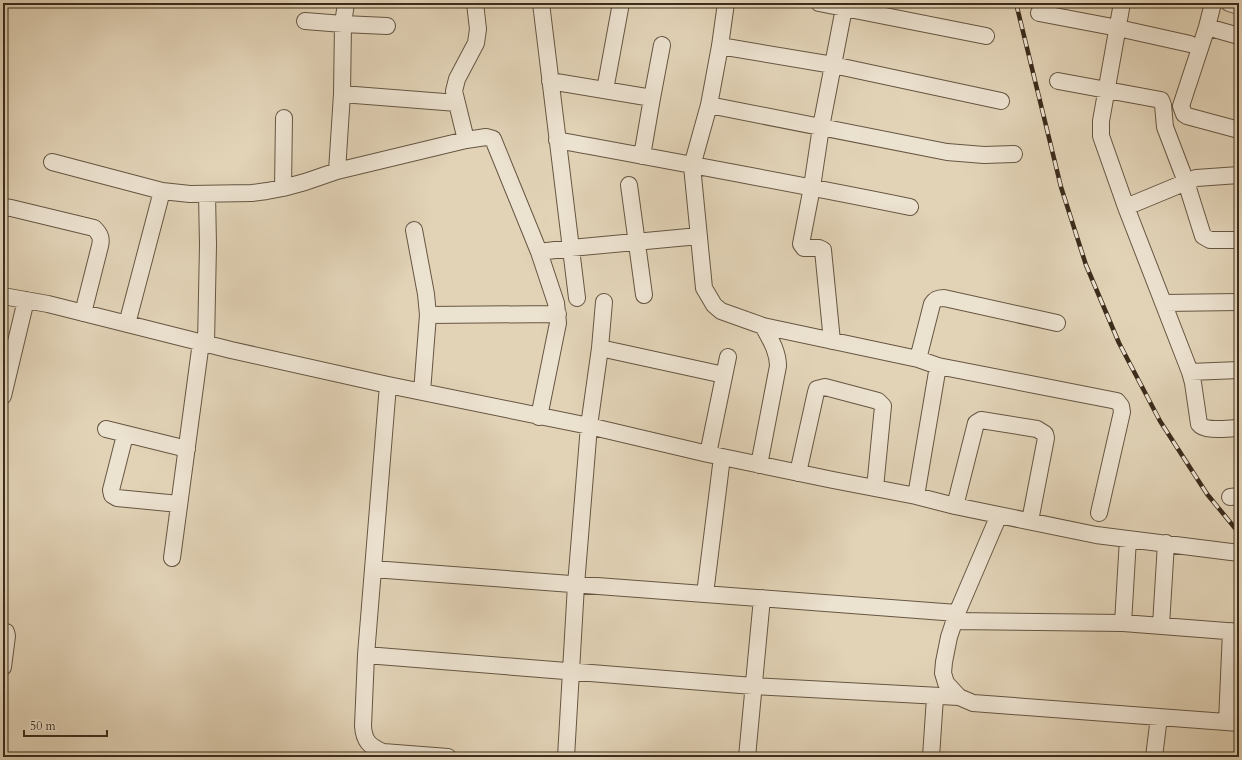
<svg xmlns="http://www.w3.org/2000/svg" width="1242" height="760" viewBox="0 0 1242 760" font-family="Cardo,serif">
  <rect width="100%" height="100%" fill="#e2d3b7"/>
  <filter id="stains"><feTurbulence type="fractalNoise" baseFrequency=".005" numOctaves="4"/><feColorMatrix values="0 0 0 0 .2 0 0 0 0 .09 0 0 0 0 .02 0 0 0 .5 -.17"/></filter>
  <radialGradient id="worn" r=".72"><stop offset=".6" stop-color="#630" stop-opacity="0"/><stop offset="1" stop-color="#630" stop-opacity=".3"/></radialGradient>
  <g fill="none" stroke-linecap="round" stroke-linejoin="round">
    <g stroke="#665642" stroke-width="18">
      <path id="minor" d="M 541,3 L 577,298
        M 726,3 L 720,46 L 709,105 L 692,166 L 704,288 L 714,305 L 721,311 L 763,326 L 918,359 L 938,366 L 1117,401 L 1121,406 L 1122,412 L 1099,513
        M 819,3 L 986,36
        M 1122,3 L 1101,121 L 1101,136 L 1126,207 L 1190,372 L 1193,383 L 1199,424 C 1205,432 1229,428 1239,428
        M 1213,3 L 1207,27 L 1181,106 L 1184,114 L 1187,116 L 1239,130
        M 1229,3 L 1239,6
        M 1039,13 L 1118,28 L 1190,44
        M 305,21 L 343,24 L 387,26
        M 1207,27 L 1239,36
        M 720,46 L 833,65 L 1001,101
        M 550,81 L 652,98 L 642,156
        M 1058,81 L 1161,100 L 1163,105 L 1165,127 L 1186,182 L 1203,236 L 1210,240 L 1239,240
        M 605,90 L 621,3
        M 342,94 L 457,103
        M 652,98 L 662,45
        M 709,105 L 947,152 L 984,155 L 1014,154
        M 466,140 L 454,91 L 457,79 L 476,43 L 478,29 L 475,3
        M 557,140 C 675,162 793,183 910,207
        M 52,162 L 162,191 L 190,194 L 252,193 L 267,191 L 283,188 L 305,182 L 337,171 L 466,140 L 486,137 L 493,139 L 539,252 L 556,303 L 558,323 L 539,417
        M 337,171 L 342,94 L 343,24 L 346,3
        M 629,185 L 644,295
        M 283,188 L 284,118
        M 3,207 L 11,208 L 94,228 C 100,234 102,238 100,246 L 83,313
        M 1126,207 L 1196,178 L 1239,175
        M 414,230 L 426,294 L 428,315 L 422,392
        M 539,252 L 571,248 L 699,236
        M 3,296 L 48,304 L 231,350 L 388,385 L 589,426 L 708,454 L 833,480 L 916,496 L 955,506 L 1096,535 L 1239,553
        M 1163,303 L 1239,302
        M 428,315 L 558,314
        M 127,324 L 162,191
        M 832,341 L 823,250 L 819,248 L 804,248 L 801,244 L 812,187 L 821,127 L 845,3
        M 206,344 L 208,245 L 207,194
        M 600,348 L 724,375
        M 918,359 L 932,304 C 935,299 938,298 944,298 L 1057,323
        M 1190,372 L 1239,370
        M 388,385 L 366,655 L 363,726 C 364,741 369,746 383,752 L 448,757
        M 3,396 L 26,300
        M 106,429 L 187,449
        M 125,435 L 111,490 L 112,495 L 117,498 L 179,504
        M 708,454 L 728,357
        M 759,465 L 778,366 C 778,351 770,339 763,326
        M 798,473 L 816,392 L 817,389 L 825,387 L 878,401 L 883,406 L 875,488
        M 916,496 L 938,366
        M 1230,497 L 1239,496
        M 955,506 L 976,423 L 981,420 L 1037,429 L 1045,434 L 1046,438 L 1030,521
        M 999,515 L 957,613 L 949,637 L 944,662 L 943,673 L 946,683 L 959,697 L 973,703 L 1239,723
        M 172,558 L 201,342
        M 373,569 L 957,613
        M 705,594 L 722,457
        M 954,621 L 1123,623 L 1239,632
        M 1123,623 L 1128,539
        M 1161,625 L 1166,543
        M 3,631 L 6,632 L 7,636 L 3,667
        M 366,655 L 753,686 L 959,697
        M 1227,722 L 1231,631
        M 566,757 L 576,585 L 589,426 L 600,348 L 604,302
        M 747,757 L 762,598
        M 931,757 L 935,697
        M 1154,757 L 1159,717"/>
    </g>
    <use href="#minor" stroke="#ece2d0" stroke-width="16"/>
    <g stroke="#3c2c1b" stroke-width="4.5">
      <path id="rail" d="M 1016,3 L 1061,187 L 1086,265 L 1119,343 L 1160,421 L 1207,494 L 1239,533"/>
    </g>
    <use href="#rail" stroke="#ece2d0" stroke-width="3" stroke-dasharray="9" stroke-linecap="butt"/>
  </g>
  <rect width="1242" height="760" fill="none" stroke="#e2d3b7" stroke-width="16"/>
  <rect x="4" y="4" width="1234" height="752" fill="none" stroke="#3c2c1b" stroke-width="2"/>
  <rect x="8" y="8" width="1226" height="744" fill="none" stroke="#3c2c1b"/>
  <path d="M24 730v6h83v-6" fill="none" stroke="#3c2c1b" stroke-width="2"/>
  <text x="30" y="730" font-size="12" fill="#3c2c1b" stroke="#ece2d0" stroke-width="3" paint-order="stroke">50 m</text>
  <rect width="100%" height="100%" filter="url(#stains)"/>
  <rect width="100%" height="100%" fill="url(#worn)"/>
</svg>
